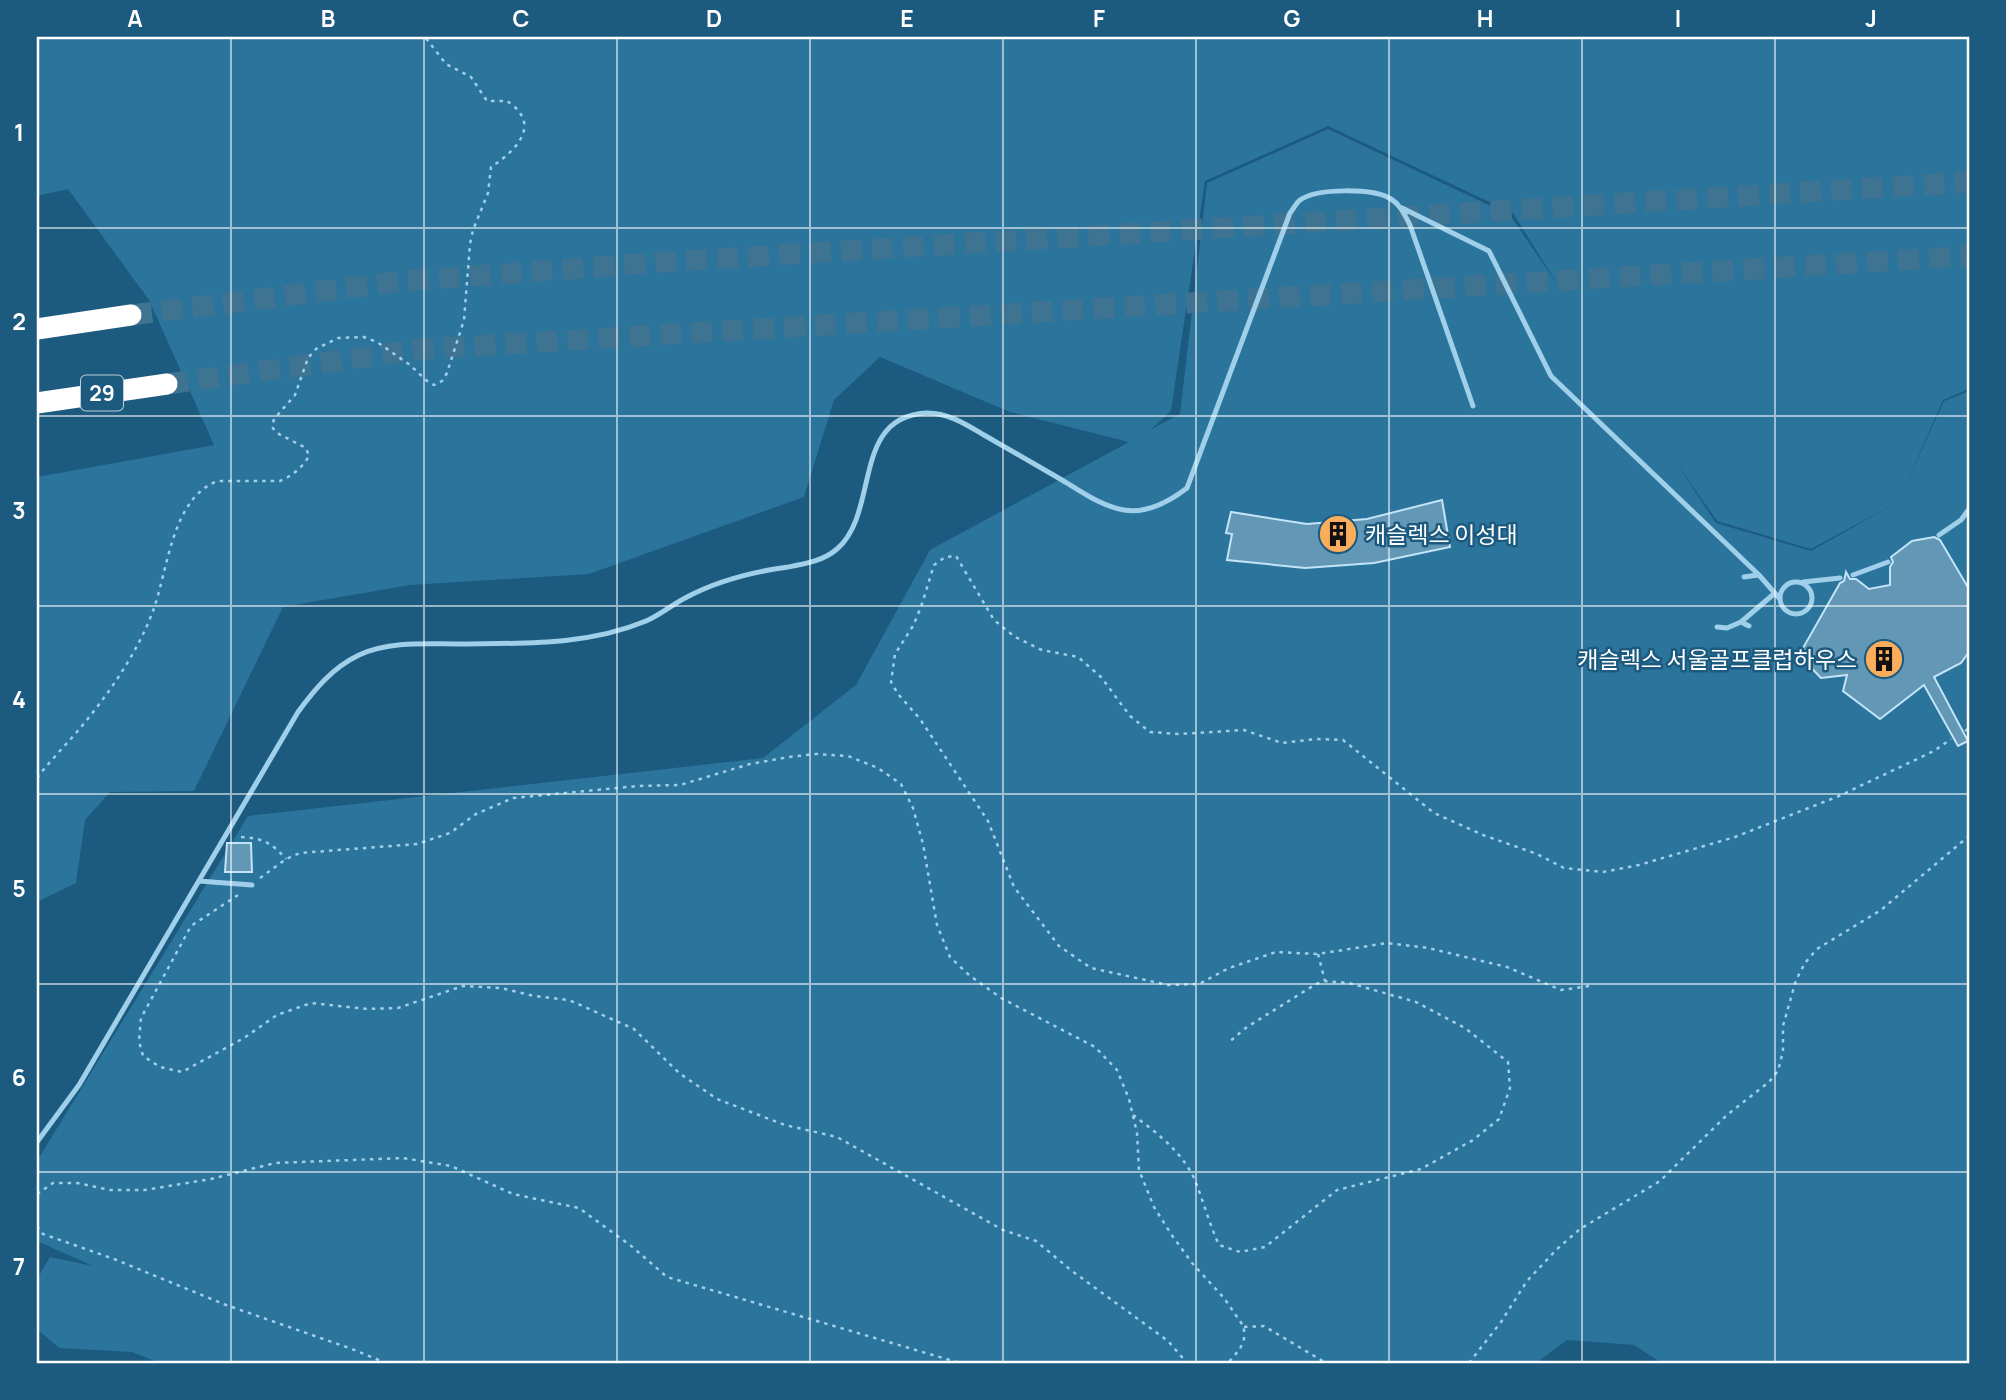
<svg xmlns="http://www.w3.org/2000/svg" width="2006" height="1400" viewBox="0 0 2006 1400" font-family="Manrope,'Noto Sans KR',sans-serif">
  <rect width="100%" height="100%" fill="#1c5a7f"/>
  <path fill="#2b749c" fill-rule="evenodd" d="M 37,37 L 1969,37 L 1969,389 L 1943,400 L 1905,487 L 1944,401 L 1969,391 L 1969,1363 L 1662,1363 L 1634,1345 L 1567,1340 L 1536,1363 L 160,1363 L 132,1352 L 59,1348 L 37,1329 L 37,1279 L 50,1257 L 93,1266 L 37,1241 L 37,1161 L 248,816 L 763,758 L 856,685 L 930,550 L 1129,442 L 1010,412 L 880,357 L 834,400 L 804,497 L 589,574 L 410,585 L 283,607 L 194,791 L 110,792 L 85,820 L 76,883 L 37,902 L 37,477 L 214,445 L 149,300 L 68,189 L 37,196 ZM 1328,126 L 1513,213 L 1559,287 L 1510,215 L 1328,129 L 1207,183 L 1180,414 L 1150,430 L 1171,411 L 1205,181 ZM 1675,461 L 1717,521 L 1811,549 L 1894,504 L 1811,551 L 1716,523 Z"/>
  <path fill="#6298b6" stroke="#c3e4f7" stroke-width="2" d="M 1442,500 L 1450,547 L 1374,563 L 1305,568 L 1227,560 L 1232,534 L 1226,533 L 1231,512 L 1307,524 L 1367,519 Z
    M 1934,537 L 1940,540 L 1969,589 L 1969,652 L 1961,663 L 1934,677 L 1968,741 L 1958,746 L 1924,685 L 1880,719 L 1843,691 L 1847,675 L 1821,678 L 1799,655 L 1840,583 L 1844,581 L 1846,572 L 1850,579 L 1856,579 L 1869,589 L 1890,585 L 1890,567 L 1893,562 L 1891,557 L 1912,541 Z
    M 227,843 L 251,843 L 252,872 L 225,872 Z"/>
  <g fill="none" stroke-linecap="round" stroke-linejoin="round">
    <path stroke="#3e7392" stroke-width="21" stroke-dasharray="21 10" stroke-linecap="butt" d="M 131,315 L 404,281 L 664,262 L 1969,182
      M 167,384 L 424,349 L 1969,256"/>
    <path stroke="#9fcfe9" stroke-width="2.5" stroke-dasharray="3.5 5" stroke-linecap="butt" d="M 1965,731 L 1969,728
      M 37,778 C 49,762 63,748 76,733 C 106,698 137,654 153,611 C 168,570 172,497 218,481 L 280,481 C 292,476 303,467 309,456 L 306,448 L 277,433 L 272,427 L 274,419 L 295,395 L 308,358 L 316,349 L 338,338 L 364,337 L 377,342 L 410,365 L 427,381 L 434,385 L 442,381 L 447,373 L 464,320 L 470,244 L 473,230 L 488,193 L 491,167 C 508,156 535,134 520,113 C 517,108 511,104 507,101 L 487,101 L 471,77 L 446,64 L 425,37
      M 241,837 C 262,838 272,843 286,859
      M 260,878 L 286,859 L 300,853 L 417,844 L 450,833 L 476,814 L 513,798 L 638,786 L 680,785 L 750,764 L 789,757 L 816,754 L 848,756 L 878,768 L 901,784 L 913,808 L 923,844 L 937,925 L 950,957 L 969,975 L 1001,998 L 1095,1047 L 1117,1070 L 1129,1099 L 1137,1133 L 1139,1170 L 1154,1207 L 1171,1234 L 1192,1263 L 1224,1298 L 1244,1327 L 1244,1339 L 1240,1349 L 1228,1363
      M 238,895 L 191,926 L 141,1018 L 139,1041 L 143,1056 L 160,1067 L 182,1072 L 244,1038 L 277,1015 L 311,1003 L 367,1009 L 398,1008 L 463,986 L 501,988 L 534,996 L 569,1000 L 634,1029 L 679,1073 L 717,1099 L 785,1125 L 837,1137 L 1003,1230 L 1036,1241 L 1072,1271 L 1168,1341 L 1187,1363
      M 1318,954 L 1325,981
      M 1589,986 L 1561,990 L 1507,967 L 1428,948 L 1387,943 L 1318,954 L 1276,952 L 1229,968 L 1199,984 L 1168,985 L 1091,968 L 1059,946 L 1014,887 L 988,821 L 920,719 L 898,694 L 891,682 L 895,654 L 913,626 L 921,607 L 934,565 L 945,557 L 956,556 L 994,620 L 1015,637 L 1042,650 L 1078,657 L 1101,677 L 1130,716 L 1150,732 L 1179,734 L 1244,730 L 1282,743 L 1316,739 L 1343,740 L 1434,813 L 1483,835 L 1537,854 L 1564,868 L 1603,872 L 1639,865 L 1735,837 L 1839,796 L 1934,751 L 1951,739
      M 1133,1115 C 1156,1132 1181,1151 1194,1178 C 1203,1200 1209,1223 1219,1245 L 1240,1252 L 1265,1247 L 1337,1190 L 1421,1169 L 1473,1140 L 1499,1119 L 1510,1088 L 1508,1062 L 1465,1028 L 1416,1002 L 1349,983 L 1325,981 L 1316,984 L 1247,1027 L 1229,1042
      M 37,1194 L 53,1183 L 77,1183 L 110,1190 L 145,1190 L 211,1179 L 275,1163 L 403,1158 L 451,1166 L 513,1194 L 579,1208 L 630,1245 L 667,1277 L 960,1363
      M 37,1226 L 43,1234 L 114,1259 L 226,1305 L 352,1349 L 386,1363
      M 1244,1327 L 1264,1326 L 1326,1363
      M 1469,1363 L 1501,1322 L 1527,1281 L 1557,1249 L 1580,1229 L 1660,1181 L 1727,1115 L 1769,1082 L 1778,1071 L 1783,1051 L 1783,1026 L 1796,980 L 1805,963 L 1817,949 L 1881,910 L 1969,836"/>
    <path stroke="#9fcfe9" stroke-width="5" d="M 1402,208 L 1489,251 L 1551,376 L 1759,575 L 1780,599
      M 1939,535 L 1961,520 L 1969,509
      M 1853,575 L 1888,562
      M 1744,577 L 1758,575
      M 1803,582 L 1840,578
      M1780 598a16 16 0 1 1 32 0a16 16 0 1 1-32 0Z
      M 1741,622 L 1775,593
      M 1717,627 L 1727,628 L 1741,622 L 1749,626
      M 199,881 L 252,885
      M 37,1142 L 79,1085 L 298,712 C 315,689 332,668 359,655 C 390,641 425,644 458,644 C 522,643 586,646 646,621 C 660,615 673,604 687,597 C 719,580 752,572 788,567 C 805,564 823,561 837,549 C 880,512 851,417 926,413 C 947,412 967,425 984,435 C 1010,450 1036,465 1062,480 C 1082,492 1101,506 1124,510 C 1147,514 1170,501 1187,488 L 1290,213 C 1293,210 1296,203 1300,200 C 1317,188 1373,188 1391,199 C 1401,205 1405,216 1410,225 L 1473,406"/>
    <path stroke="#fff" stroke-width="21" d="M 37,329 L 131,315
      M 37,403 L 167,384"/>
  </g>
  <path fill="none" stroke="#fff" stroke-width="2" stroke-opacity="0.55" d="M 231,37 L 231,1363M 424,37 L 424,1363M 617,37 L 617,1363M 810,37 L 810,1363M 1003,37 L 1003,1363M 1196,37 L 1196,1363M 1389,37 L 1389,1363M 1582,37 L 1582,1363M 1775,37 L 1775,1363M 37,228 L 1969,228M 37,416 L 1969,416M 37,606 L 1969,606M 37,794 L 1969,794M 37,984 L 1969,984M 37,1172 L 1969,1172"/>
  <defs>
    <g id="building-disc" transform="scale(2.0125)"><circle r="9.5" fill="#faae5c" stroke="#1c5a7f"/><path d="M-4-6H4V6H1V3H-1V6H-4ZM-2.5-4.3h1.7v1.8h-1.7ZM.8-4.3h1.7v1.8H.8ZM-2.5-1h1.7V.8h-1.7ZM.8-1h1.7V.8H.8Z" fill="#111"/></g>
  </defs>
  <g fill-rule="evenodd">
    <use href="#building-disc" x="1338" y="534"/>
    <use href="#building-disc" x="1884" y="659"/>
  </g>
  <g text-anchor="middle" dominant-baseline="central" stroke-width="5" stroke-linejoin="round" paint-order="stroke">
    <rect fill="#1c5a7f" stroke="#bbced9" stroke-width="2" x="81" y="375.5" width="42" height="35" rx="5"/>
    <g font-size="21" font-weight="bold" fill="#fff">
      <text x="102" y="393">29</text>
    </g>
    <g font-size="23" fill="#fff" stroke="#1c5a7f" text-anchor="start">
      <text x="1365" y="534">캐슬렉스 이성대</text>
      <text x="1857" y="659" text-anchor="end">캐슬렉스 서울골프클럽하우스</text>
    </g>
  </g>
  <rect width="2006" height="1400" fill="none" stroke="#1c5a7f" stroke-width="77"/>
  <rect x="38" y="38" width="1930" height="1324" fill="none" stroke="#fff" stroke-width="2.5"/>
  <g font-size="23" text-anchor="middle" font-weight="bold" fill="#fff">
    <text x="135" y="27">A</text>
    <text x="328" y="27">B</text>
    <text x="521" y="27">C</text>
    <text x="714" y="27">D</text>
    <text x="907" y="27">E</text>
    <text x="1099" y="27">F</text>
    <text x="1292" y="27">G</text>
    <text x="1485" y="27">H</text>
    <text x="1678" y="27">I</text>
    <text x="1871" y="27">J</text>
    <text x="19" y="141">1</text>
    <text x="19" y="330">2</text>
    <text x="19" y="519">3</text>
    <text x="19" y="708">4</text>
    <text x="19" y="897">5</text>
    <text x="19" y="1086">6</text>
    <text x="19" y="1275">7</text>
  </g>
</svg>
